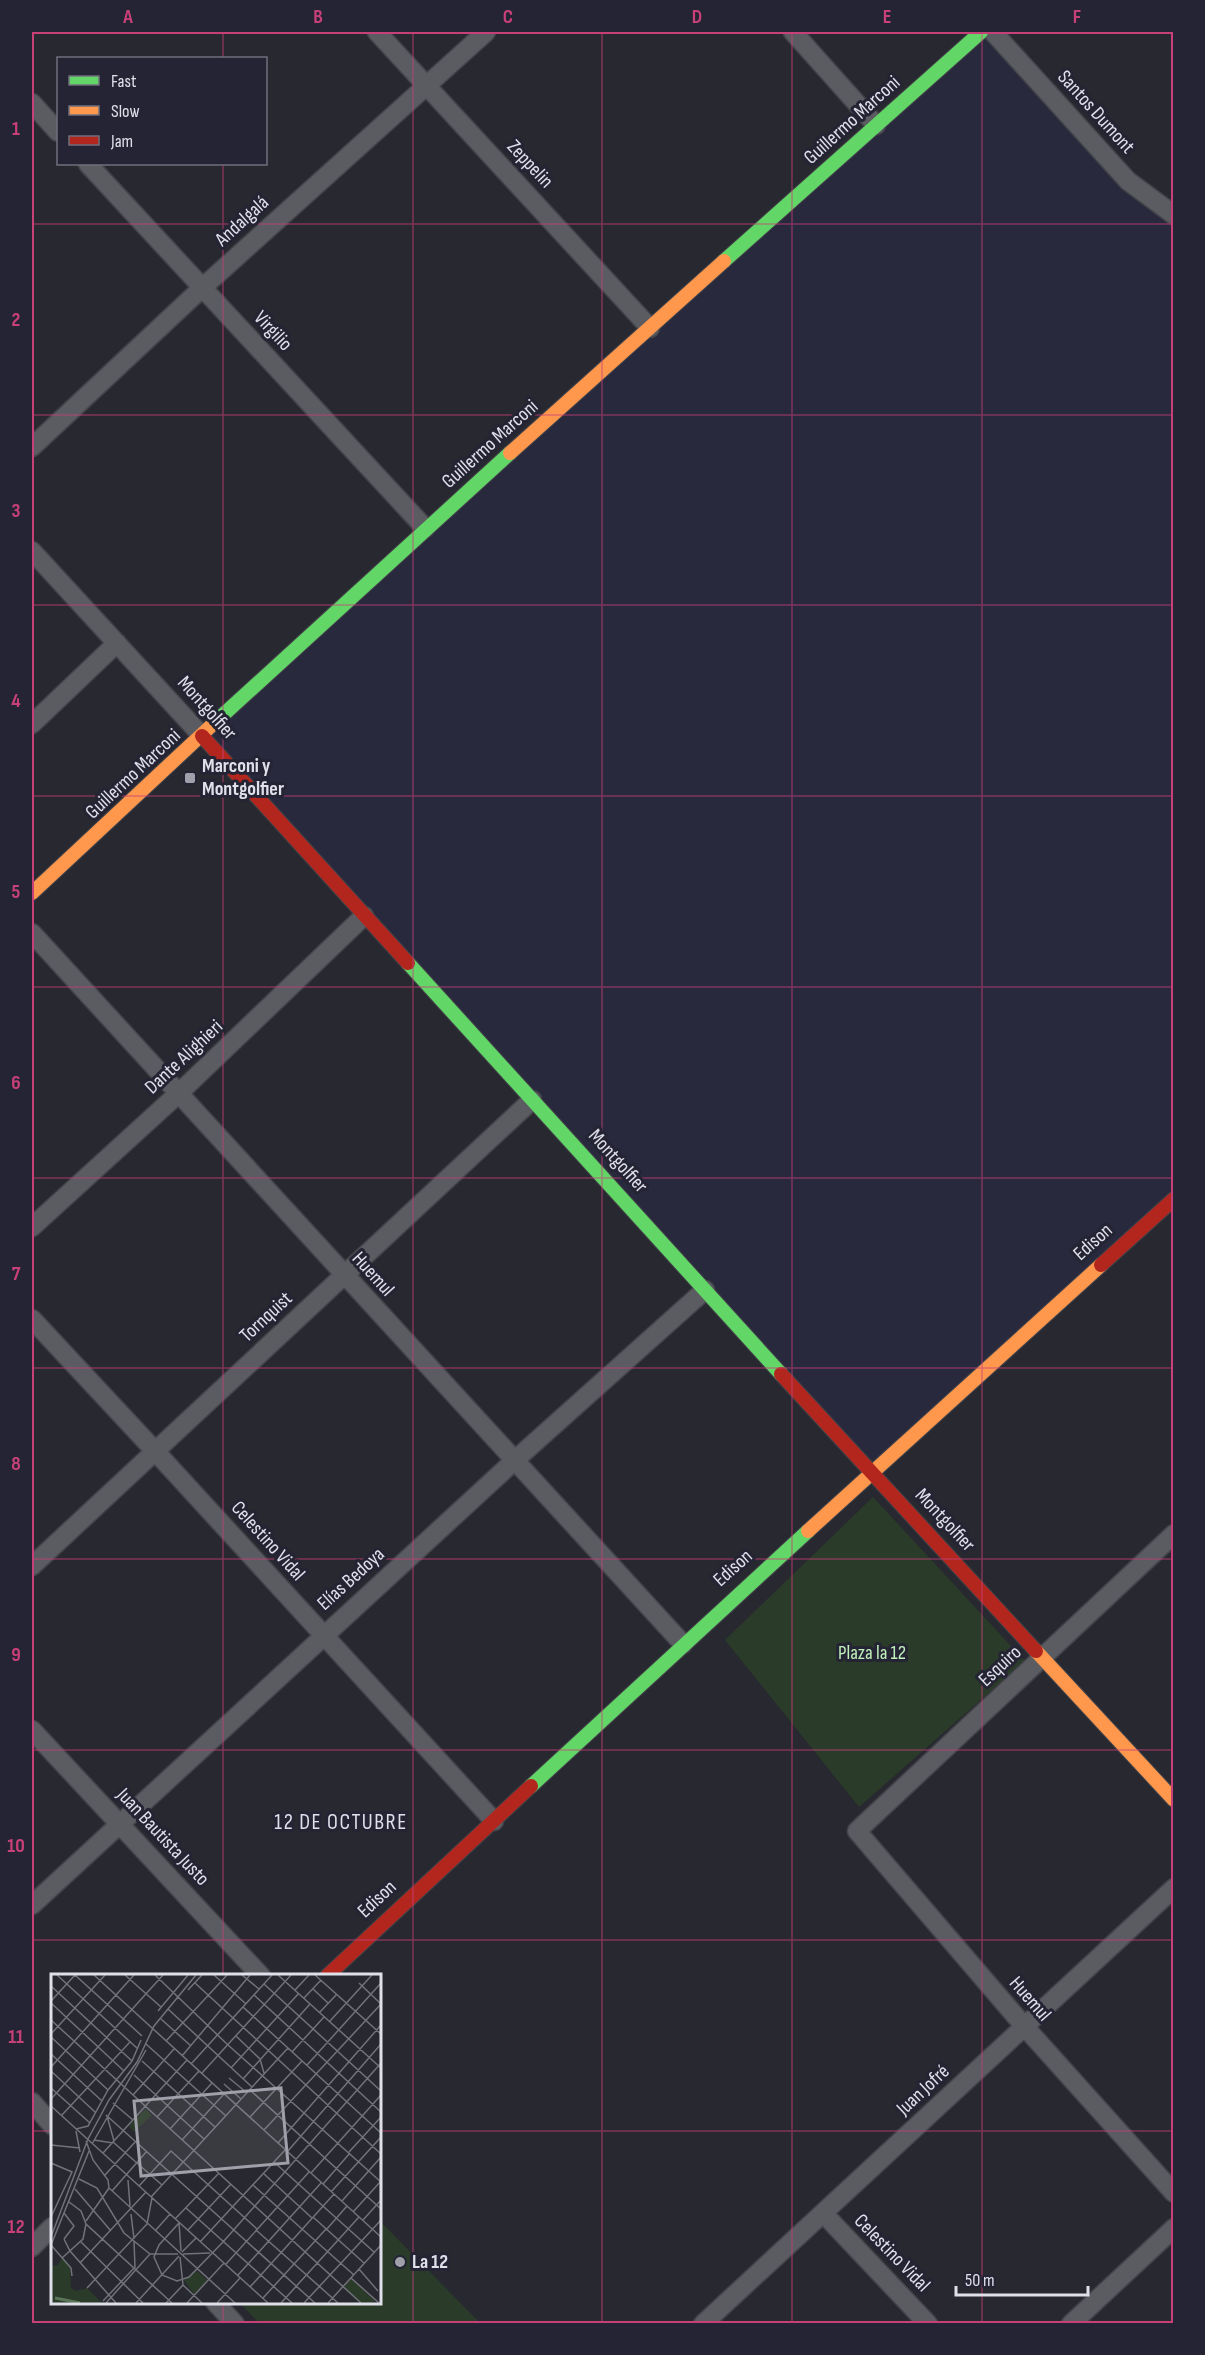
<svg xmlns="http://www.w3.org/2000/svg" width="1205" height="2355" viewBox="0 0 1205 2355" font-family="'Sofia Sans Condensed',sans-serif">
  <rect width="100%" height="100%" fill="#282830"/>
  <path fill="#28293c" d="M 981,32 L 1173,215 L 1173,1199 L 872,1474 L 202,736 Z"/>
  <path fill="#2b3b29" d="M 873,1497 L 1025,1661 L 859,1807 L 725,1640 Z
    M 380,2221 L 480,2323 L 259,2323 L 240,2303 L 380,2302 Z"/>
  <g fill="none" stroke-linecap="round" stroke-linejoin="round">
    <g stroke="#43434a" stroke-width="21">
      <path id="street" d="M 377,32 L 650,328
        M 793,32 L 876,125
        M 993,32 L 1128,181 L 1174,215
        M 32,103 L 58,132
        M 88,164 L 425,528
        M 32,447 L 202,288 L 486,32
        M 32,551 L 202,736
        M 32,724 L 117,643
        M 32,933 L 683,1644
        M 32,1227 L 179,1093 L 364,916
        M 32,1319 L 155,1451 L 494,1821
        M 1174,1534 L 857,1831 L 1024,2026 L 1174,2193
        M 32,1566 L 532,1100
        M 32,1730 L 261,1976
        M 32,1905 L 514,1461 L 705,1290
        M 32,2102 L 52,2125
        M 824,2214 L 928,2324
        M 32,2247 L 52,2227
        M 215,2302 L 235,2324
        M 703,2324 L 1174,1888
        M 1071,2324 L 1174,2228"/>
    </g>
    <g stroke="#43434a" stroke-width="16">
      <path id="fast" d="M 724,261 L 981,32
        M 212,725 L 510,453
        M 408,963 L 781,1374
        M 531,1786 L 808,1531"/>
    </g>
    <g stroke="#43434a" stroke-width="16">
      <path id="slow" d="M 510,453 L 724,261
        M 32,893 L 212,725
        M 808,1531 L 1101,1265
        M 1036,1651 L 1174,1800"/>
    </g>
    <g stroke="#43434a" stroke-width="16">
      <path id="jam" d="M 202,736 L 408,963
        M 1101,1265 L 1174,1199
        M 781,1374 L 1036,1651
        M 327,1976 L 531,1786"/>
    </g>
    <use href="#street" stroke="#5b5c62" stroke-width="18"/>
    <use href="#fast" stroke="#63d668" stroke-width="14"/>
    <use href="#slow" stroke="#ff974d" stroke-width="14"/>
    <use href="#jam" stroke="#b3261e" stroke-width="14"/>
  </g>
  <path fill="none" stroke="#c84078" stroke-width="1.5" stroke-opacity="0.55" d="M 223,32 L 223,58M 413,32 L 413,2324M 602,32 L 602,2324M 792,32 L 792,2324M 982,32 L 982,2324M 223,164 L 223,1976M 32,224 L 1174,224M 32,415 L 1174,415M 32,605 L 1174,605M 32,796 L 1174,796M 32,987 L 1174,987M 32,1178 L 1174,1178M 32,1368 L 1174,1368M 32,1559 L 1174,1559M 32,1750 L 1174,1750M 32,1940 L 1174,1940M 32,2131 L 52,2131M 380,2131 L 1174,2131M 223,2302 L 223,2324"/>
  <g fill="#9fa0a9" stroke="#242434" stroke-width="2">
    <rect x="184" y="772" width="12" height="12" rx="3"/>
    <circle cx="400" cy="2262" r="6"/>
  </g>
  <g text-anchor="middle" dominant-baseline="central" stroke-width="6" stroke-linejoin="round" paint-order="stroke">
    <g font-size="20" fill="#dfe0ea" stroke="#242434">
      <text transform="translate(1096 112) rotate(48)">Santos Dumont</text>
      <text transform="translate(852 120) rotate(-42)">Guillermo Marconi</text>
      <text transform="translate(530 164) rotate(47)">Zeppelin</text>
      <text transform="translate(242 221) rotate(-42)">Andalgalá</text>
      <text transform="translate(273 331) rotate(47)">Virgilio</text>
      <text transform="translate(490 444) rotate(-42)">Guillermo Marconi</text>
      <text transform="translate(207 708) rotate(48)">Montgolfier</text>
      <text transform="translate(133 774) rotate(-43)">Guillermo Marconi</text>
      <text transform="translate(184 1057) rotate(-43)">Dante Alighieri</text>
      <text transform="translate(618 1161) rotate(48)">Montgolfier</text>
      <text transform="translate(1093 1242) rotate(-42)">Edison</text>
      <text transform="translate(373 1274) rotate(48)">Huemul</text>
      <text transform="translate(266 1317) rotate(-43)">Tornquist</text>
      <text transform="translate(945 1520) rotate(47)">Montgolfier</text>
      <text transform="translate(268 1541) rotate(48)">Celestino Vidal</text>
      <text transform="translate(733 1568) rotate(-42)">Edison</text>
      <text transform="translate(351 1579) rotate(-42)">Elías Bedoya</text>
      <text transform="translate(1000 1666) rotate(-43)">Esquiro</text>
      <text transform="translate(163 1837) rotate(47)">Juan Bautista Justo</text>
      <text transform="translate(377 1899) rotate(-43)">Edison</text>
      <text transform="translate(1030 1999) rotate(49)">Huemul</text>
      <text transform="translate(923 2090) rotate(-43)">Juan Jofré</text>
      <text transform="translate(892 2253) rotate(46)">Celestino Vidal</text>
    </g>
    <g font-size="20" font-weight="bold" fill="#dfe0ea" stroke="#242434" text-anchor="start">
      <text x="202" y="766">Marconi y<tspan x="202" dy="23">Montgolfier</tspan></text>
      <text x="412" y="2262">La 12</text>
    </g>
    <g font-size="20" fill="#bff0b9" stroke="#242434">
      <text x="872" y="1653">Plaza la 12</text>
    </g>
    <g font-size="22" letter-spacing="1.5" fill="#dfe0ea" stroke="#242434">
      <text x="341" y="1822">12 DE OCTUBRE</text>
    </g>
  </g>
  <g transform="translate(51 1974)">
    <rect width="330" height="330" fill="#282830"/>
    <path d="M 94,135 L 101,141 L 83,158 L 78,152 ZM 11,284 L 19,293 L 20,314 L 25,317 L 36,314 L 51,329 L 0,329 L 0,292 L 7,291 ZM 146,297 L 156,306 L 143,320 L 133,306 ZM 300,305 L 324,327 L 322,329 L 311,329 L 293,313 Z" fill="#2b3b29"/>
    <path fill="none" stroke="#597457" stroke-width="3" d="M 4,324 L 29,329"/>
    <path fill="none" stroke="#71727a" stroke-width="1.5" d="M 6,1 L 87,75M 24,1 L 91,62M 43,1 L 330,263M 74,1 L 110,33M 104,1 L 177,71M 163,1 L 195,30M 191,1 L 208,15M 227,1 L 330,94M 264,1 L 330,60M 144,9 L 330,180M 308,9 L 330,30M 213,10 L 330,117M 0,12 L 81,87M 262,15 L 277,29M 137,16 L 151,1M 244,16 L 258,1M 203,21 L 330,138M 253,24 L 270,6M 0,27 L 24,1M 0,29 L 73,97M 192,33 L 330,159M 117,35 L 201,113M 107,37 L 137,1M 269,38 L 286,20M 110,45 L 140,72M 0,46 L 310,329M 279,47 L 321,1M 0,60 L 54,1M 185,62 L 209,85 L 213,99M 0,63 L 57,116M 115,67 L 176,1M 95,70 L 175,142M 177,71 L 330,208M 241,78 L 273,43M 0,80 L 51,127M 131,82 L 199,1M 91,87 L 164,153M 140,90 L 221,1M 256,91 L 330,9M 0,93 L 83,1M 180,94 L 248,19M 0,97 L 44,138M 151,99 L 240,1M 83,101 L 153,165M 178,104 L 196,119M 192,105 L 259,30M 173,110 L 190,125M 0,114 L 39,149M 199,116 L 330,235M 82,121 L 123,75M 0,125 L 112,1M 62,129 L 82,146M 0,132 L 217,329M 55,141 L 264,329M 10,142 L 79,68M 56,142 L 63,167M 106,143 L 148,97M 199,143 L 251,87M 25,155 L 37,152 L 57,116 L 81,87 L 90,66M 119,155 L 161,109M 213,156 L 330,30M 25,157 L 29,178M 43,166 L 62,169M 131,166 L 173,120M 35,167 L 42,186 L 57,206 L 58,214 L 184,329M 62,168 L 111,211M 227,169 L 330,51M 41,170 L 95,76M 0,171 L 29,174M 236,178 L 330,70M 298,178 L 330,143M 52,179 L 136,86M 223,188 L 323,278M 0,189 L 21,198 L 0,243M 260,199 L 330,121M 213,200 L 261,244M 54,201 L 85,167M 28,205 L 46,214 L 73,259 L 99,280M 77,206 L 79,232M 272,210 L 299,179M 202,211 L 251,255M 88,212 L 120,177 L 206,255M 24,215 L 60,257M 61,217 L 96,177M 280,218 L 330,163M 100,223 L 237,74M 291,227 L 330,183M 18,228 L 30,237 L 35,250 L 121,329M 135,234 L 241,329M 302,238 L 330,207M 13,239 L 23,252 L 13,265M 80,240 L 83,265M 262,243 L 313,289M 124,245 L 168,199M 312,246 L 330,226M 35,247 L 58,214M 128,249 L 108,271 L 103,283 L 111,301 L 126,307 L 138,303 L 172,268 L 330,89M 128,249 L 130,277M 251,255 L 303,301M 137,256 L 180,210M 205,256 L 287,329M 275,256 L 296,232M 104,257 L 119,240M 0,263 L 37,165 L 58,126 L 86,88 L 103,52 L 145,1M 13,265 L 19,277 L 65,329M 30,268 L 92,329M 149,268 L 234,176M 0,271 L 38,177M 0,271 L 20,294 L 21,302M 131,278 L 145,264M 132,280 L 159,279M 129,283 L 132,311M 11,284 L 32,265 L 35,250M 29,289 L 95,218M 175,290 L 258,198M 308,295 L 327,317M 187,301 L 270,209M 300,304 L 328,329M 132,311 L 151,329M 199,313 L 283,220M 36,314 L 96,250 L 101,224M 212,324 L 275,255M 52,327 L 84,293 L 83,267M 55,329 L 99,280 L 127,280M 85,329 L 128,282M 115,329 L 132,311M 136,329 L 173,289M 166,329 L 189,304M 230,329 L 308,243M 253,329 L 330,246M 277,329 L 330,271"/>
    <path fill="#9fa0a9" fill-opacity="0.15" stroke="#9fa0a9" stroke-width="3" d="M 230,114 L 237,189 L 90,202 L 83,127 Z"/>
    <rect width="330" height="330" fill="none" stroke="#dfe0ea" stroke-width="3"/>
  </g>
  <rect width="1205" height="2355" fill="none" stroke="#242434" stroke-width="66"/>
  <rect x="57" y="57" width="210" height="108" fill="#242434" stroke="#6f6f7d" stroke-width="1.5"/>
  <rect x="69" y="76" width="30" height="9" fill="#63d668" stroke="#6f6f7d" stroke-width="1.5"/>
  <text x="111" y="87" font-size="18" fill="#dfe0ea">Fast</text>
  <rect x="69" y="106" width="30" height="9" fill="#ff974d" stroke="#6f6f7d" stroke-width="1.5"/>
  <text x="111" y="117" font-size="18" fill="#dfe0ea">Slow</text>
  <rect x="69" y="136" width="30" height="9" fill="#b3261e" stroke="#6f6f7d" stroke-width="1.5"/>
  <text x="111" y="147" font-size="18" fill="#dfe0ea">Jam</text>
  <path d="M956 2286v9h132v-9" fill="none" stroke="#dfe0ea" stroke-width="3"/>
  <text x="965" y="2286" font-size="18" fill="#dfe0ea" stroke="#242434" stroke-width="4.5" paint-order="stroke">50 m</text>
  <rect x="33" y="33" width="1139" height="2289" fill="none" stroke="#c84078" stroke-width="2"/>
  <g font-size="20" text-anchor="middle" font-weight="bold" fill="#c84078">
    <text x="128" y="23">A</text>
    <text x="318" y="23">B</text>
    <text x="508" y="23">C</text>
    <text x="697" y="23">D</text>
    <text x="887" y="23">E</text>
    <text x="1077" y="23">F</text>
    <text x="16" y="135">1</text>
    <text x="16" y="326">2</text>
    <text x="16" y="517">3</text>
    <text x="16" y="707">4</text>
    <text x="16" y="898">5</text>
    <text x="16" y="1089">6</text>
    <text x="16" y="1280">7</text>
    <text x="16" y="1470">8</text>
    <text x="16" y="1661">9</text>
    <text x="16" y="1852">10</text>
    <text x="16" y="2043">11</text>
    <text x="16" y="2233">12</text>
  </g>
</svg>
